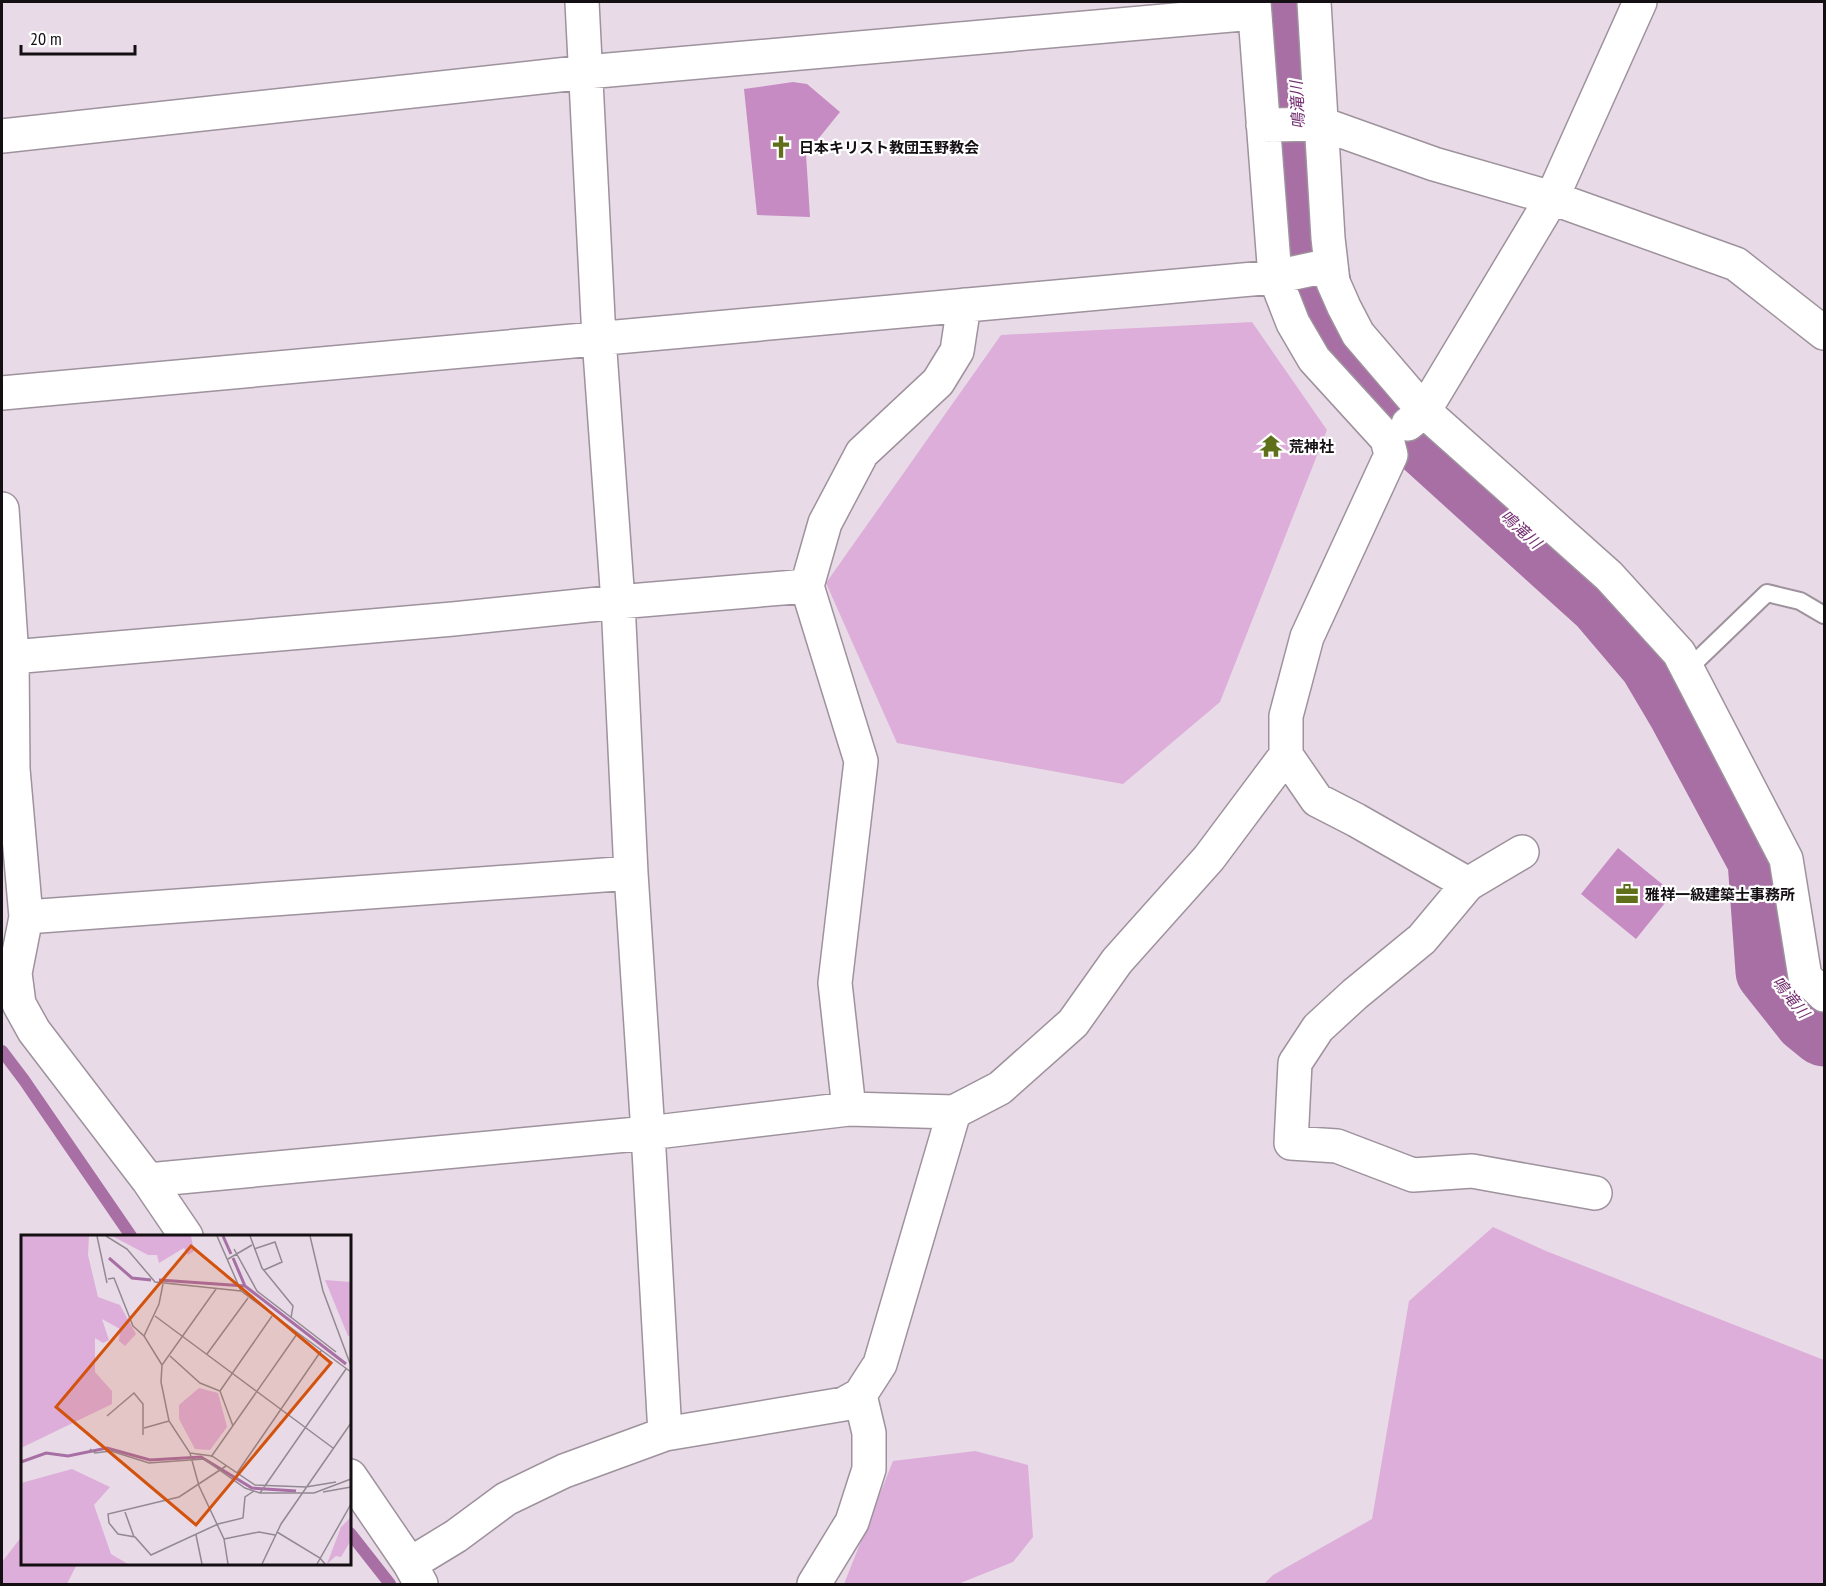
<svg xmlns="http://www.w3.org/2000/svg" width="1826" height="1586" viewBox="0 0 1826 1586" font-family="'PT Sans Narrow','Noto Sans JP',sans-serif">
  <rect width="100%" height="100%" fill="#e8dbe7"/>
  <path fill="#ddaeda" d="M 1252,322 L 1327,430 L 1220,702 L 1123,784 L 897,743 L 826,583 L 1001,335 Z
    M 1493,1227 L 1546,1251 L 1824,1360 L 1824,1584 L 1264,1584 L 1273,1575 L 1372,1519 L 1409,1301 Z
    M 975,1451 L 1028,1465 L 1033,1537 L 1013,1562 L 958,1584 L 844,1584 L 893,1461 Z
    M 22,1536 L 22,1564 L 77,1564 L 67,1584 L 2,1584 L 2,1562 Z"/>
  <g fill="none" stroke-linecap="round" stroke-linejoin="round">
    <path stroke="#a86fa5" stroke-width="12" d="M 2,1051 L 24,1080 L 131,1236
      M 350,1533 L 390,1584"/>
    <path stroke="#a86fa5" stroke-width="69" d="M 1293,2 L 1296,108 L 1308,235 L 1318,290 L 1329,321 L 1346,347 L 1391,403 L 1423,440 L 1602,602 L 1653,662 L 1682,711 L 1762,860 L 1770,971 L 1808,1019 L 1824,1032"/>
  </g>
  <path fill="#c68bc3" d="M 793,82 L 807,84 L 840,112 L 806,154 L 810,217 L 757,215 L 744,89 Z
    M 1618,848 L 1673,893 L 1636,939 L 1581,894 Z"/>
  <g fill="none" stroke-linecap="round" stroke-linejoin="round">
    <g stroke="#9e929d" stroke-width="20">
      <path id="service" d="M 1688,669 L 1767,593 L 1800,601 L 1824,615"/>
    </g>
    <g stroke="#9e929d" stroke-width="36">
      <path id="minor" d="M 582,2 L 599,338 L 618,602 L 631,873 L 648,1133 L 665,1434
        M 1314,2 L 1328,238 L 1333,282 L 1344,307 L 1358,334 L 1424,411 L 1609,576 L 1679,653 L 1786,859 L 1805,977 L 1824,995
        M 1263,125 L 1322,124 L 1434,164 L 1552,198 L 1736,264 L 1824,333
        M 2,136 L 586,72 L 1254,13
        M 2,393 L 1275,277 L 1331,265
        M 1408,424 L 1424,411 L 1552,198 L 1640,2
        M 2,509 L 12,657 L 13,769 L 26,917 L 15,973 L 19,1004 L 34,1031 L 148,1180 L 186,1236
        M 12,657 L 453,619 L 618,602 L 807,586
        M 1286,755 L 1317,800 L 1356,820 L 1468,884
        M 1522,852 L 1468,884 L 1422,939 L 1355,994 L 1318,1028 L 1295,1063 L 1291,1143 L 1337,1146 L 1413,1175 L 1472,1171 L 1595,1193
        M 26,917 L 631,873
        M 849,1109 L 835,983 L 861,761 L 807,586 L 825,523 L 862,453 L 938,382 L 957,351 L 964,305
        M 148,1180 L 648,1133 L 849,1109 L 954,1112 L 1000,1088 L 1073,1023 L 1117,961 L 1209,858 L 1286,755 L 1286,716 L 1307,637 L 1391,455 L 1387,439 L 1314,359 L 1293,323 L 1275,277 L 1254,2
        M 350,1476 L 410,1564 L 421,1584
        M 410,1564 L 456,1536 L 506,1499 L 564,1471 L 665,1434 L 844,1404 L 860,1395 L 880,1364 L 954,1112
        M 814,1584 L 852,1522 L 869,1469 L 869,1433 L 860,1395"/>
    </g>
    <use href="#service" stroke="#fff" stroke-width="16"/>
    <use href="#minor" stroke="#fff" stroke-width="33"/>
  </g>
  <defs>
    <g id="church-bare" transform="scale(1.8)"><path d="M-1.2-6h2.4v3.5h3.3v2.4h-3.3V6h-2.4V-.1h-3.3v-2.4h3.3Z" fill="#5f6f1a" stroke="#fff" stroke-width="2.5" paint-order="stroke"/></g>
    <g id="temple-bare" transform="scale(1.8)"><path d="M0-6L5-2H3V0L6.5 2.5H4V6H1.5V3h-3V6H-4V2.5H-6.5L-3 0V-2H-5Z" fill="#5f6f1a" stroke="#fff" stroke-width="2.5" paint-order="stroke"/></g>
    <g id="office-bare" transform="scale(1.8)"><path d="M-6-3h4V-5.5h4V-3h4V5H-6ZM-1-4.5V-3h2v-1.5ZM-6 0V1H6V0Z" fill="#5f6f1a" stroke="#fff" stroke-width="2.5" paint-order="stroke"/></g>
  </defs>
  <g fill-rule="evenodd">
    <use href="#church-bare" x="781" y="147"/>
    <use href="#temple-bare" x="1271" y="446"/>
    <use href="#office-bare" x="1627" y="894"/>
  </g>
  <g text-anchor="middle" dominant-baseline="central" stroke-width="4.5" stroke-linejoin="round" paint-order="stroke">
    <g font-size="15" font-weight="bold" fill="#140f13" stroke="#fff" text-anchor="start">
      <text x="799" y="147">日本キリスト教団玉野教会</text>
      <text x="1289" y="446">荒神社</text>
      <text x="1645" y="894">雅祥一級建築士事務所</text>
    </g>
    <g font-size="16" font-style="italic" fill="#732d71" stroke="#fff">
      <text transform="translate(1297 105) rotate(-93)">鳴滝川</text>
      <text transform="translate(1521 529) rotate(42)">鳴滝川</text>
      <text transform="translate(1791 997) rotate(51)">鳴滝川</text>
    </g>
  </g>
  <g transform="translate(21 1235)">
    <rect width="330" height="330" fill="#e8dbe7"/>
    <path d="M 0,1 L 68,1 L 67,20 L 77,62 L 99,70 L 115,99 L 104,111 L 98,106 L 99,94 L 81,84 L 88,105 L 82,108 L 74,103 L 74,137 L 91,156 L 91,169 L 0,213 ZM 91,1 L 170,1 L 173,16 L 167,20 L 163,13 L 138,28 L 136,20 L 127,20 ZM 304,45 L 330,47 L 330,100 L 327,101 ZM 178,153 L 197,158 L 206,192 L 189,215 L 174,214 L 158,184 L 158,170 ZM 51,234 L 89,252 L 73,270 L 90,319 L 107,329 L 0,329 L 0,248 ZM 330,282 L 329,307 L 320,322 L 315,321 L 306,329 L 320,292 Z" fill="#ddaeda"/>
    <path fill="none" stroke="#a86fa5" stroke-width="3" d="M 202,1 L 210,19M 88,23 L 111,43 L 130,45M 212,23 L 224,51M 138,45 L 224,51 L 325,129M 0,227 L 25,218 L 47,221 L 86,213 L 129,225 L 180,222 L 231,253 L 275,256"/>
    <path fill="none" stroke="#938992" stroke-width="1.5" d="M 76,1 L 86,48M 85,1 L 106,14 L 134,47 L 220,56 L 330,137M 196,1 L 220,56M 229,1 L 241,33 L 272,71 L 270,83M 289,1 L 302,56 L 330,131M 213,14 L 236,56 L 315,117M 233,14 L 254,7 L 261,27 L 243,35M 207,24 L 231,10M 87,44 L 93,43 L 112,91 L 123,101M 195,54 L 141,130 L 140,147 L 148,186 L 169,218 L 178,251 L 203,304 L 207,329M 134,81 L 312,213M 186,119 L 227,63M 149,121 L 179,148 L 199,156 L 212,191M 141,130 L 123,101 L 138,69 L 142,49M 199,156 L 251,81M 86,181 L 113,158 L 122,169 L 122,200M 123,193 L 148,186M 69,214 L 74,218 L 90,216 L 128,228 L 183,224 L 224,253 L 239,258 L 293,258 L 330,244M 169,218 L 191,221 L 234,250 L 285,252 L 315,247M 190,222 L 276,99M 205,231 L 158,262 L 87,279 L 88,288 L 97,299 L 114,302 L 130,320 L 197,289 L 222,283 L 224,262 L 233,256M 216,238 L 300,116M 302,257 L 330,252M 239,258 L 325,134M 104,277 L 113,302M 256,297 L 299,323 L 304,329M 175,300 L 181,329M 203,304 L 238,297 L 254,300M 241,329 L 260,289 L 330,188M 296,329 L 330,269"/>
    <path fill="#d3520d" fill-opacity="0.15" stroke="#d3520d" stroke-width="3" d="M 170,11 L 310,128 L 175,290 L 35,172 Z"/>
    <rect width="330" height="330" fill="none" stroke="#140f13" stroke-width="3"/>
  </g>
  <rect width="1826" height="1586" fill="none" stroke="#140f13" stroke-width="6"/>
  <path d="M21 45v9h114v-9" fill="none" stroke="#140f13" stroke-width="3"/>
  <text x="30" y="45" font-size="18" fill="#140f13" stroke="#ffffff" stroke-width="4.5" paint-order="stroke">20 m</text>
</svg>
